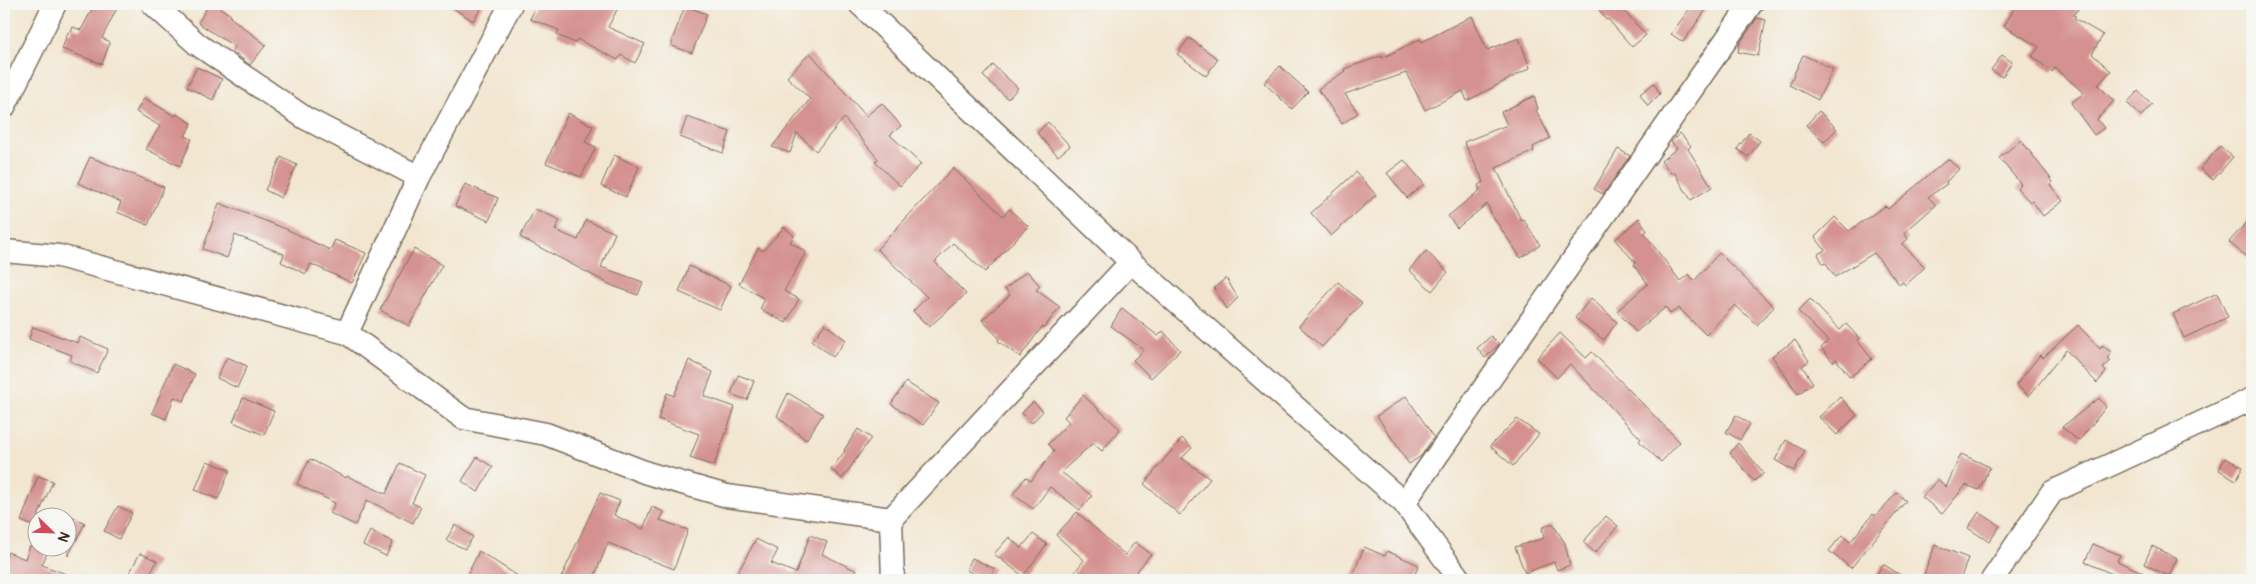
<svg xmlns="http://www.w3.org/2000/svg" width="2256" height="584" viewBox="0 0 2256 584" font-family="Pangolin,sans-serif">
  <rect width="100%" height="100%" fill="#f6f6f2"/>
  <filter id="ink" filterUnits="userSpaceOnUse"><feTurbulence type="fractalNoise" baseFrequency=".02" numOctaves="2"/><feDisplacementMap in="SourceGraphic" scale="10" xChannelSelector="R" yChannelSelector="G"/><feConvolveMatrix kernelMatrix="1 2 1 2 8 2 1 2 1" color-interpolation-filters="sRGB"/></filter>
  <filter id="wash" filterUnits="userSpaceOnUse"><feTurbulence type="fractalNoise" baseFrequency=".0096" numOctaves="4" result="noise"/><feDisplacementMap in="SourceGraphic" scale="20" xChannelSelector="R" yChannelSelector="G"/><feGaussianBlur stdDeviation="1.12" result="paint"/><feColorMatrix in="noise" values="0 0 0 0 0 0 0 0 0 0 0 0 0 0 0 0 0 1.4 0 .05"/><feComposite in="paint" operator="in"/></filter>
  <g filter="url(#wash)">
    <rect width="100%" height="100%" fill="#f2e6d0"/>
    <g id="blocks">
      <path fill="#d4918f" d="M 95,4 L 119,4 L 102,38 L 110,42 L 102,64 L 62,49 L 68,32 L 71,33 L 73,27 L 81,30 Z
        M 209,4 L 214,4 L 231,15 L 230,17 L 266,45 L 250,65 L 232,51 L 235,47 L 198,23 Z
        M 447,4 L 484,4 L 473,21 Z
        M 537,4 L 620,4 L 608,27 L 645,44 L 635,63 L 621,55 L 618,60 L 577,39 L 575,43 L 557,35 L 559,30 L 530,19 Z
        M 1595,4 L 1618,4 L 1646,35 L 1632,47 L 1608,19 L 1606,20 Z
        M 1693,4 L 1710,4 L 1683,42 L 1671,34 Z
        M 2017,4 L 2083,4 L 2073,15 L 2076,16 L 2074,18 L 2103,35 L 2092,54 L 2111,71 L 2098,85 L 2114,101 L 2097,119 L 2104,128 L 2094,135 L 2071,103 L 2084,93 L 2055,68 L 2052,72 L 2032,56 L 2039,47 L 2004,26 Z
        M 685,6 L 707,14 L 692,53 L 672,46 L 672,40 Z
        M 1472,16 L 1487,50 L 1519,38 L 1530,68 L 1467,101 L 1463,91 L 1425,110 L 1406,73 L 1345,94 L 1358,113 L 1342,124 L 1318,89 L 1345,71 L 1344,69 L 1381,56 L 1382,58 L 1420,39 L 1422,42 Z
        M 1757,18 L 1766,20 L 1758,56 L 1738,52 L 1740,43 Z
        M 1189,38 L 1218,59 L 1206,76 L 1177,54 Z
        M 810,53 L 866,116 L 882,103 L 901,126 L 890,135 L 921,164 L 900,186 L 875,162 L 878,159 L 844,118 L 816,151 L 797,133 L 790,153 L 772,147 L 810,99 L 787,77 Z
        M 1803,55 L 1833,69 L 1818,100 L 1789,85 Z
        M 2002,55 L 2012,62 L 2002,77 L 1991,70 Z
        M 993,65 L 1018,88 L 1008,99 L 983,76 Z
        M 1280,66 L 1308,92 L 1292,109 L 1264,83 Z
        M 197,67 L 222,79 L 213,100 L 187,87 Z
        M 1654,83 L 1660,94 L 1648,106 L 1640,94 Z
        M 2138,91 L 2152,104 L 2141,116 L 2127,103 Z
        M 1534,96 L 1538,109 L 1536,110 L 1550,138 L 1533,147 L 1534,151 L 1496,168 L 1521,220 L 1523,219 L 1540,245 L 1521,258 L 1493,217 L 1487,204 L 1457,228 L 1448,216 L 1480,190 L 1478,185 L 1484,182 L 1464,142 L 1507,125 L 1501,112 Z
        M 144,98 L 175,116 L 176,114 L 192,123 L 185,136 L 192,139 L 180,166 L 146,149 L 160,126 L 136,112 Z
        M 1819,111 L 1837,129 L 1824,142 L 1806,125 Z
        M 568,113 L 593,126 L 585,142 L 596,147 L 581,177 L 546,163 Z
        M 687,117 L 730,132 L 723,153 L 680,137 Z
        M 1048,122 L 1070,146 L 1058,156 L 1037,133 Z
        M 1680,133 L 1691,146 L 1688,149 L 1712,187 L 1691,200 L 1674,172 L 1672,174 L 1661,161 L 1677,148 L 1671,142 Z
        M 1749,133 L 1760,141 L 1748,157 L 1737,149 Z
        M 2021,140 L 2053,182 L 2050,185 L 2063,201 L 2043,216 L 2032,201 L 2030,202 L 2017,188 L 2021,184 L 1999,158 Z
        M 2220,146 L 2233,157 L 2213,180 L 2200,169 Z
        M 1618,149 L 1630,156 L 1603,194 L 1594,189 Z
        M 614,155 L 639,167 L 626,197 L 601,186 Z
        M 90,157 L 164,187 L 148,225 L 117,212 L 121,202 L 78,183 Z
        M 281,157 L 297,165 L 281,198 L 265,190 Z
        M 1948,159 L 1959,169 L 1946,182 L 1947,184 L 1928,197 L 1936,205 L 1904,233 L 1908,239 L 1902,244 L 1925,267 L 1906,285 L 1902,282 L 1900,285 L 1874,253 L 1835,277 L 1826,263 L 1823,264 L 1818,254 L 1825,250 L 1815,237 L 1835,217 L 1849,231 L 1885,206 L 1888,209 Z
        M 1404,160 L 1424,184 L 1407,198 L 1387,173 Z
        M 953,168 L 1003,216 L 1009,209 L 1028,226 L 985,272 L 953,243 L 935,262 L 966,294 L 929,327 L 913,311 L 927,297 L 877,249 Z
        M 1356,172 L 1376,195 L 1331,236 L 1311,213 Z
        M 465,184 L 498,198 L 489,221 L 455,206 Z
        M 219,203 L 286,229 L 330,250 L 335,240 L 366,253 L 352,283 L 311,264 L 306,274 L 281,262 L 284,254 L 235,235 L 227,258 L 203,249 Z
        M 535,209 L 560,220 L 555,230 L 578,240 L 586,220 L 615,233 L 601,267 L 643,282 L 638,295 L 613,286 L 520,237 Z
        M 2252,216 L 2252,262 L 2229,242 Z
        M 1639,218 L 1647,231 L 1644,233 L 1680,281 L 1689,274 L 1694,281 L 1719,253 L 1774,307 L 1757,325 L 1735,305 L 1706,335 L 1679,308 L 1670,314 L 1666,307 L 1636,332 L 1617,311 L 1648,284 L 1634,265 L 1636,263 L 1615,240 Z
        M 784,227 L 794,236 L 790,242 L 806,252 L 784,291 L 799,299 L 786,323 L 760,309 L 765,299 L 739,284 L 758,248 L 763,251 Z
        M 414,249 L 442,265 L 409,326 L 380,310 Z
        M 1426,251 L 1448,272 L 1432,291 L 1409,270 Z
        M 689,266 L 731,286 L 720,310 L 679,292 Z
        M 1027,271 L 1040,286 L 1036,290 L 1060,307 L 1044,328 L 1042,327 L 1020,357 L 998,341 L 999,338 L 982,320 L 1010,295 L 1005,289 Z
        M 1226,278 L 1238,298 L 1227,309 L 1214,288 Z
        M 1338,282 L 1362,303 L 1322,347 L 1299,326 Z
        M 2217,293 L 2228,317 L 2184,338 L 2173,314 Z
        M 1591,298 L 1617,322 L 1604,340 L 1575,318 Z
        M 1810,299 L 1840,330 L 1846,324 L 1859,338 L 1857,340 L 1872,359 L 1850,377 L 1836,359 L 1833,362 L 1821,348 L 1828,341 L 1798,311 Z
        M 1122,308 L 1158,336 L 1163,331 L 1180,350 L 1151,378 L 1133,360 L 1144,350 L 1111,326 Z
        M 825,324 L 846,340 L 833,357 L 812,341 Z
        M 2078,325 L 2100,349 L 2102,345 L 2111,352 L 2108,358 L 2111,361 L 2103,368 L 2106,372 L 2097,383 L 2066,350 L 2029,396 L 2016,385 L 2040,355 L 2043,358 Z
        M 33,327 L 78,343 L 80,337 L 108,349 L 97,373 L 70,361 L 72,355 L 29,339 Z
        M 1560,333 L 1586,358 L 1592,352 L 1680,442 L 1661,462 L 1639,441 L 1641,439 L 1570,364 L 1557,378 L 1537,358 Z
        M 1491,336 L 1499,344 L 1485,358 L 1477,348 Z
        M 1795,340 L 1809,361 L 1802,366 L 1813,383 L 1798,394 L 1772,356 Z
        M 227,357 L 247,366 L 237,388 L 217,378 Z
        M 689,360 L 713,372 L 704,396 L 735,407 L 714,466 L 690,458 L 699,434 L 658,419 L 667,393 L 674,396 Z
        M 173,364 L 195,374 L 184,401 L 174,397 L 166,419 L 152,413 Z
        M 738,375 L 754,381 L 747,400 L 731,394 Z
        M 906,382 L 939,403 L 923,425 L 891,404 Z
        M 788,393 L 823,414 L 806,440 L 777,416 Z
        M 1083,395 L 1120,429 L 1102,451 L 1093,443 L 1061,472 L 1092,496 L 1080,510 L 1050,487 L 1033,509 L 1013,494 L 1026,477 L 1031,481 L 1054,451 L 1048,444 L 1069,422 L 1064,417 Z
        M 1406,396 L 1434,437 L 1421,456 L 1409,464 L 1377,416 Z
        M 1840,397 L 1857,415 L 1837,435 L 1819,417 Z
        M 243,398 L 274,411 L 264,435 L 233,422 Z
        M 2099,398 L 2106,407 L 2079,441 L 2062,427 Z
        M 1033,402 L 1043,411 L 1032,423 L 1022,413 Z
        M 1736,415 L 1750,424 L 1740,440 L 1726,432 Z
        M 1517,419 L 1539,434 L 1513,466 L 1490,446 Z
        M 858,429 L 871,438 L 842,479 L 831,469 L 845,451 L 844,450 Z
        M 1182,438 L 1192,448 L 1182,458 L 1210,479 L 1180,515 L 1144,484 Z
        M 1786,440 L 1805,451 L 1794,471 L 1775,460 Z
        M 1738,443 L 1764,473 L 1754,481 L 1730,453 Z
        M 1961,454 L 1990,467 L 1979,490 L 1966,485 L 1942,514 L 1922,497 L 1938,479 L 1946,487 Z
        M 477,457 L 493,467 L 478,492 L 462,481 Z
        M 2225,458 L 2243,467 L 2236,480 L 2219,470 Z
        M 310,459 L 346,478 L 347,476 L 386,494 L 400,463 L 425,475 L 412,503 L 421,507 L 413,523 L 367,500 L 355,525 L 330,513 L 335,503 L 297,484 Z
        M 207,461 L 230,470 L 218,499 L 195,490 Z
        M 38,476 L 53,481 L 38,516 L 38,528 L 21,521 Z
        M 600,493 L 620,501 L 614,515 L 643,529 L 652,507 L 664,512 L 660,520 L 688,530 L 674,569 L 608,543 L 593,580 L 560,580 Z
        M 1897,493 L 1906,501 L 1851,568 L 1829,551 L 1842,535 L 1850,542 L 1873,514 L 1875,516 Z
        M 118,506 L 132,513 L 119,539 L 104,531 Z
        M 1077,512 L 1125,555 L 1135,542 L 1151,554 L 1130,580 L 1069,580 L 1084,560 L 1056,535 Z
        M 1979,512 L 2000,526 L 1989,542 L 1968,528 Z
        M 68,514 L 85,523 L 68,556 Z
        M 1606,516 L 1618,526 L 1595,553 L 1583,542 Z
        M 1552,523 L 1565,543 L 1570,565 L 1557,570 L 1554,562 L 1525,573 L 1515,547 L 1544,538 L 1542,528 Z
        M 455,525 L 473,537 L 465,549 L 446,540 Z
        M 370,531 L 393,542 L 386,556 L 363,545 Z
        M 1033,534 L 1047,544 L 1023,576 L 994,554 L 1009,537 L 1021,548 Z
        M 810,535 L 827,542 L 822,554 L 857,571 L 853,580 L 743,580 L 736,576 L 756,539 L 778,550 L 771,563 L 796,573 Z
        M 2093,544 L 2120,555 L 2117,561 L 2159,580 L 2126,580 L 2085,562 Z
        M 1935,545 L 1968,558 L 1960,580 L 1922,580 Z
        M 30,546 L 50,546 L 42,565 L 79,579 L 79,580 L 21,580 L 4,573 L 4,563 L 8,552 L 25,559 Z
        M 2152,546 L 2177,558 L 2169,576 L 2144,564 Z
        M 1364,547 L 1385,556 L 1387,551 L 1419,565 L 1412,580 L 1351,580 Z
        M 479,551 L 524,580 L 465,580 Z
        M 140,553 L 157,561 L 147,580 L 126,580 Z
        M 972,558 L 995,569 L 987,580 L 966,570 Z
        M 1883,564 L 1908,580 L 1883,580 L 1876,575 Z"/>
    </g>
  </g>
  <g filter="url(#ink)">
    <use href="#blocks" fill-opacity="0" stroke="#7b6c5c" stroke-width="1"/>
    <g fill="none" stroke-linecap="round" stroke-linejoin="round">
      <g stroke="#7b6c5c" stroke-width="25">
        <path id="minor" d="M 153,4 L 197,44 L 305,118 L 419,177
          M 860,4 L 1131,262 L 1404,503 L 1460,580
          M 4,107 L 55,4
          M 4,251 L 59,256 L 347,333 L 463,418 L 546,434 L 647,473 L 727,496 L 891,519
          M 347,333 L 419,177 L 511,4
          M 1404,503 L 1751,4
          M 893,580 L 891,519 L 1131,262
          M 1992,580 L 2052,492 L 2252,399"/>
      </g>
      <use href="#minor" stroke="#fff" stroke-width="22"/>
    </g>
  </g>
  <rect width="2256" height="584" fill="none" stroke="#f6f6f2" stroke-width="20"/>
  <g transform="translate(52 532) rotate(113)"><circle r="24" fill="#f6f6f2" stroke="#aba49d"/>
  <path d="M0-4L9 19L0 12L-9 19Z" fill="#d1495b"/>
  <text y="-8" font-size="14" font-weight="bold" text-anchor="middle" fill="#3b2a1e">N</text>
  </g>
</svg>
